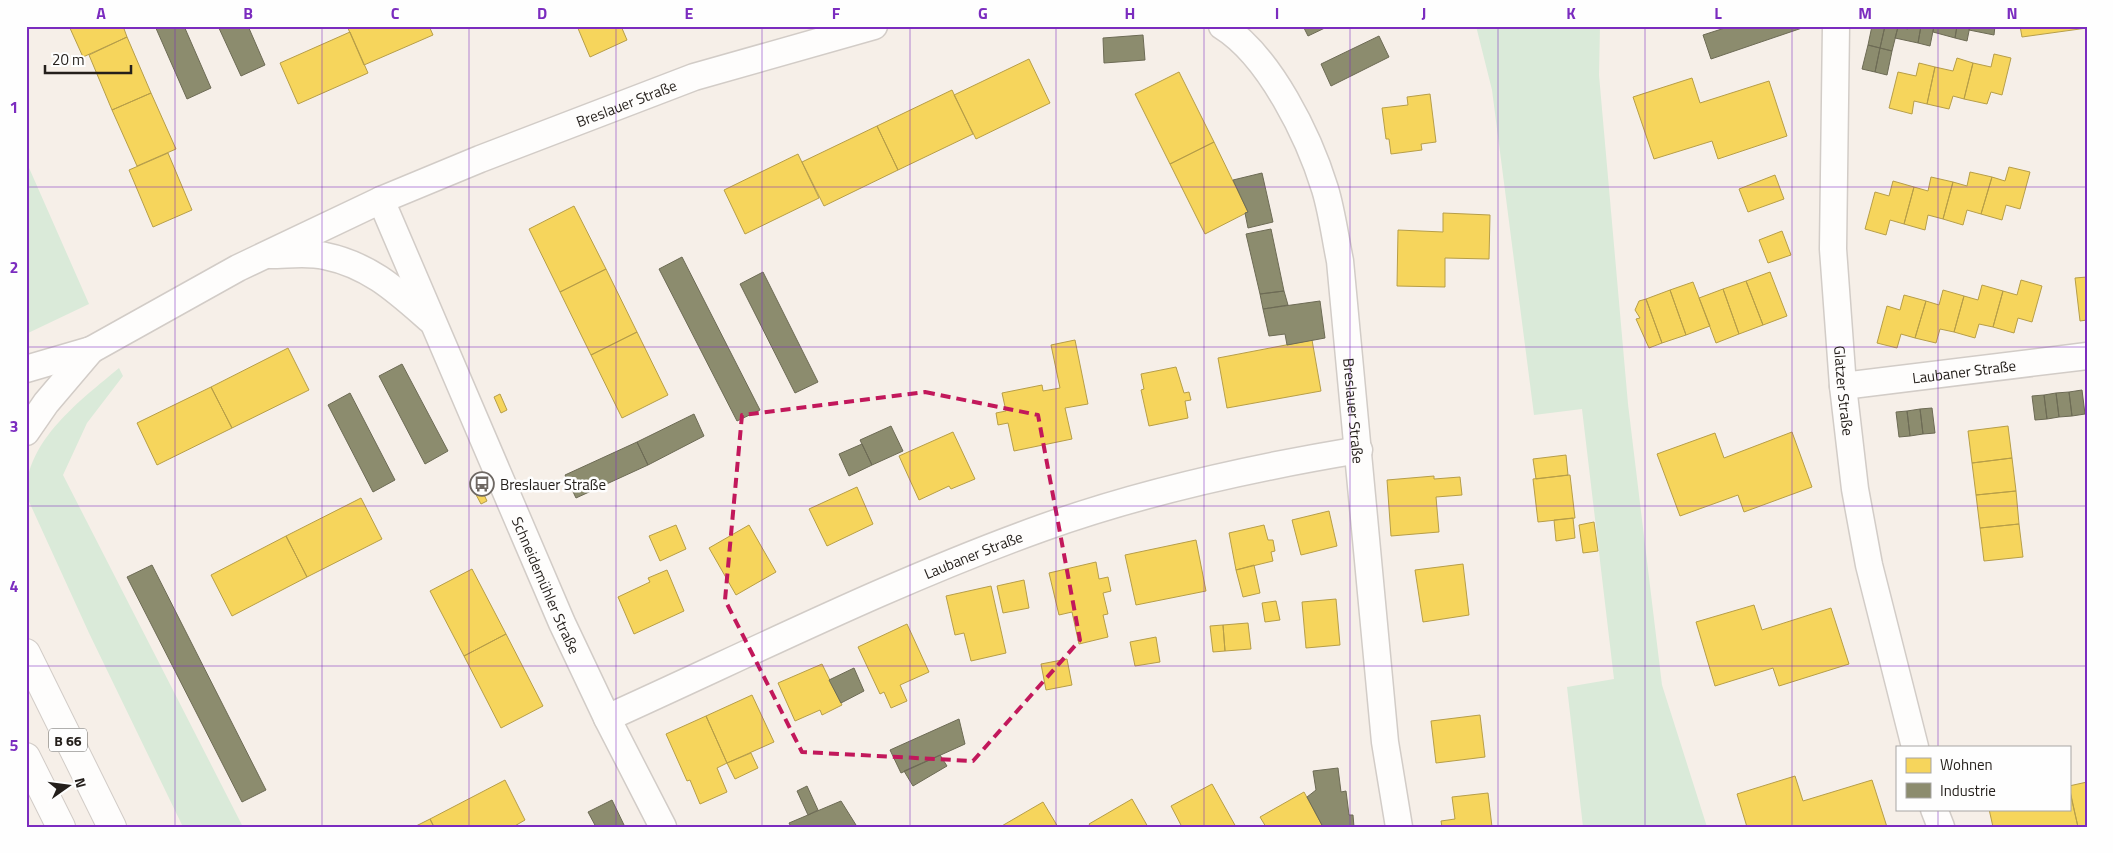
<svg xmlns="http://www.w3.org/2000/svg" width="2113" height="853" viewBox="0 0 2113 853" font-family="'Titillium Web',sans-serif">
  <rect width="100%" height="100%" fill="#f6efe8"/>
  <path fill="#daead9" d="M 1476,26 L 1600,26 L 1599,75 L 1628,404 L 1662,685 L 1707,827 L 1583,827 L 1567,687 L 1614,679 L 1582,409 L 1534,415 L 1492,90 Z
    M 26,161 L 89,304 L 26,334 Z
    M 119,368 L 123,376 L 87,423 L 63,475 L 243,827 L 183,827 L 89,633 L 26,495 C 26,440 81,400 119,368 Z"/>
  <path fill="#f6d55c" stroke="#b79e48" d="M 69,26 L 123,26 L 127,37 L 83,57 Z
    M 347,26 L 429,26 L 433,35 L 364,65 Z
    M 577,26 L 621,26 L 627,40 L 590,57 Z
    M 2020,26 L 2087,26 L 2087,28 L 2022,37 Z
    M 350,32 L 368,73 L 298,104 L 280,63 Z
    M 127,37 L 151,93 L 112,110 L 89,55 Z
    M 1994,54 L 2011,58 L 2002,95 L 1991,92 L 1987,104 L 1964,99 L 1973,63 L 1991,67 Z
    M 1957,58 L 1973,63 L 1964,99 L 1953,96 L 1949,109 L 1927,104 L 1935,67 L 1953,71 Z
    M 1029,59 L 1050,103 L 976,139 L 954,95 Z
    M 1919,63 L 1935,67 L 1927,104 L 1914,101 L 1912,114 L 1889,108 L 1898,72 L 1916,76 Z
    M 1179,72 L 1214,142 L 1170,164 L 1135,94 Z
    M 1692,78 L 1700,103 L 1769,81 L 1787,136 L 1718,159 L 1712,141 L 1654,159 L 1633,97 Z
    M 952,90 L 973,134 L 898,170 L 877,126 Z
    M 151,93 L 176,149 L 137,166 L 112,110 Z
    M 1430,94 L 1436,142 L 1421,144 L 1422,150 L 1391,154 L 1389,139 L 1386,139 L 1382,108 L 1408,105 L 1407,97 Z
    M 877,126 L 898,170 L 824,206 L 802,162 Z
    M 1214,142 L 1248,212 L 1205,234 L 1170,164 Z
    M 168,153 L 192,210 L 153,227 L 129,170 Z
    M 798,154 L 819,198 L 745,234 L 724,190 Z
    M 2009,167 L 2030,172 L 2020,209 L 2006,205 L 2002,220 L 1981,214 L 1992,177 L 2005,181 Z
    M 1970,172 L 1992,177 L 1981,214 L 1967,210 L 1963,225 L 1943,219 L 1953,182 L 1967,186 Z
    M 1775,175 L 1784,199 L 1748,212 L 1739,189 Z
    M 1931,177 L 1953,182 L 1943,219 L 1928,215 L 1925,230 L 1904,224 L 1914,187 L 1928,191 Z
    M 1893,181 L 1914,187 L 1904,224 L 1890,220 L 1886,235 L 1865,229 L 1875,192 L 1889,196 Z
    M 574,206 L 606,269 L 560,292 L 529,229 Z
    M 1443,213 L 1490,215 L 1489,259 L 1445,258 L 1445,287 L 1397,286 L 1398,230 L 1443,232 Z
    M 1782,231 L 1791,255 L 1768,263 L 1759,240 Z
    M 606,269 L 637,332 L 591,355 L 560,292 Z
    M 1770,272 L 1787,316 L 1763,325 L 1746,281 Z
    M 2087,277 L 2087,320 L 2080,321 L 2075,278 Z
    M 2021,280 L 2042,286 L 2032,322 L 2018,318 L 2014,333 L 1993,327 L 2003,291 L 2017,295 Z
    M 1746,281 L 1763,325 L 1739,334 L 1723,289 Z
    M 1693,282 L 1710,326 L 1686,335 L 1670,290 Z
    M 1982,285 L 2003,291 L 1993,327 L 1979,324 L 1975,338 L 1954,332 L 1964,296 L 1978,300 Z
    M 1723,289 L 1739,334 L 1716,343 L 1699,298 Z
    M 1670,290 L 1686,335 L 1662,343 L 1646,299 Z
    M 1943,290 L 1964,296 L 1954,332 L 1940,329 L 1936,343 L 1915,338 L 1926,301 L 1939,305 Z
    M 1904,295 L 1926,301 L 1915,338 L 1901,334 L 1897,348 L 1877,343 L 1887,306 L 1900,310 Z
    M 1646,299 L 1662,343 L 1649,348 L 1636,319 L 1640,318 L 1635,310 L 1639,301 Z
    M 637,332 L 668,395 L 622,418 L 591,355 Z
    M 1075,340 L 1088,404 L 1065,408 L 1072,439 L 1014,451 L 1008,423 L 998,425 L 996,413 L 1006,411 L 1002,393 L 1042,385 L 1043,391 L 1060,388 L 1051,345 Z
    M 1312,340 L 1321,391 L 1227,408 L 1218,358 Z
    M 288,348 L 309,390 L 232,428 L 211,387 Z
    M 1176,367 L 1184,393 L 1189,392 L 1191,400 L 1185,401 L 1188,418 L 1149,426 L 1141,390 L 1144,389 L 1141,374 Z
    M 211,387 L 232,428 L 157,465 L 137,423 Z
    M 500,394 L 507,410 L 501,413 L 494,397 Z
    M 2008,426 L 2012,458 L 1972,463 L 1968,431 Z
    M 953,432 L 975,479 L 951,489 L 949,486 L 919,500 L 899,456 Z
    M 1792,432 L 1812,487 L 1744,512 L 1738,495 L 1680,516 L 1657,454 L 1715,433 L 1724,458 Z
    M 1566,455 L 1568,475 L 1536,479 L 1533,459 Z
    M 2012,458 L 2016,491 L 1976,495 L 1972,463 Z
    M 1570,475 L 1575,518 L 1538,522 L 1533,479 Z
    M 1434,476 L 1434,479 L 1460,477 L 1462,495 L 1436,497 L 1439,532 L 1391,536 L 1387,480 Z
    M 480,486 L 487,501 L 481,504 L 473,489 Z
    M 857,487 L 873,524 L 827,546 L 809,509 Z
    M 2016,491 L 2019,524 L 1980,528 L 1976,495 Z
    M 361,498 L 382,539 L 307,577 L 286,536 Z
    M 1329,511 L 1337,546 L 1301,555 L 1292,520 Z
    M 1573,518 L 1575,538 L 1556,541 L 1554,520 Z
    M 1594,522 L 1598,551 L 1583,553 L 1579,525 Z
    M 2019,524 L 2023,557 L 1984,561 L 1980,528 Z
    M 676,525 L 686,549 L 660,561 L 649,536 Z
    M 749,525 L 776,572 L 736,595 L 709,548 Z
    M 1264,525 L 1268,540 L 1273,540 L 1275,551 L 1271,552 L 1273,561 L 1236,570 L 1229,533 Z
    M 286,536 L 307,577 L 232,616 L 211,575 Z
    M 1196,540 L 1206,591 L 1136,605 L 1125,555 Z
    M 1096,562 L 1099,579 L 1108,577 L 1111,591 L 1103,593 L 1108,614 L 1103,615 L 1108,637 L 1079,644 L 1072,612 L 1059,615 L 1049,573 Z
    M 1463,564 L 1469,615 L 1423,622 L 1415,570 Z
    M 1254,565 L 1260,593 L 1243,597 L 1236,570 Z
    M 472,569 L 506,634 L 464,656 L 430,591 Z
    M 667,570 L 684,611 L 634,634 L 618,597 L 650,582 L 648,578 Z
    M 1024,580 L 1029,608 L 1003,613 L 997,586 Z
    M 991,586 L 1006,653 L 971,661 L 964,633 L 955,635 L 946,596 Z
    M 1336,599 L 1340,645 L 1306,648 L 1302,602 Z
    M 1276,601 L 1280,620 L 1265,622 L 1262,603 Z
    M 1754,605 L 1762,630 L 1831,608 L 1849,664 L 1779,686 L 1773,668 L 1715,686 L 1696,622 Z
    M 1248,623 L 1251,649 L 1225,651 L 1223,625 Z
    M 907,624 L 929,672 L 900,685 L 907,701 L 891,708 L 884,692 L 880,694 L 858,647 Z
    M 1223,625 L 1225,651 L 1213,652 L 1210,626 Z
    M 506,634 L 543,706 L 501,728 L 464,656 Z
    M 1156,637 L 1160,662 L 1135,666 L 1130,642 Z
    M 1067,659 L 1072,685 L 1046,690 L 1041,664 Z
    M 822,664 L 842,705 L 822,715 L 820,710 L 795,721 L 778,683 Z
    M 752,695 L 774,742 L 727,763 L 706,716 Z
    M 1480,715 L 1485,757 L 1436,763 L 1431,721 Z
    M 706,716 L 727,763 L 717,768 L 727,792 L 700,804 L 690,780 L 687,781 L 666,734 Z
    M 751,753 L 758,768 L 735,779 L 727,763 Z
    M 1795,776 L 1803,801 L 1872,780 L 1887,827 L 1747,827 L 1737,794 Z
    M 505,780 L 525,820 L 513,827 L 434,827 L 430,819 Z
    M 2087,782 L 2087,827 L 2078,827 L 2069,786 Z
    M 1212,784 L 1236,827 L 1182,827 L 1171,806 Z
    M 2069,788 L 2078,827 L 1993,827 L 1989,809 L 2069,809 Z
    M 1304,792 L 1323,827 L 1266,827 L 1260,817 Z
    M 1488,793 L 1492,827 L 1442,827 L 1441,821 L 1455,819 L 1452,797 Z
    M 1132,799 L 1148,827 L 1091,827 L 1089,824 Z
    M 1043,802 L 1058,827 L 1000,827 Z
    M 430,819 L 434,827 L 414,827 Z"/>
  <path fill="#8c8c6e" stroke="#6d6b55" d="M 155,26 L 184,26 L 211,88 L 187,99 Z
    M 218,26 L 248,26 L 265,65 L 241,76 Z
    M 1303,26 L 1329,26 L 1308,36 Z
    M 1731,26 L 1805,26 L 1805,27 L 1711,59 L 1703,35 Z
    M 1872,26 L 1885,26 L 1880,48 L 1868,45 Z
    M 1885,26 L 1898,27 L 1892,51 L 1880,48 Z
    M 1909,26 L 1921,26 L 1918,43 L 1895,38 L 1898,27 L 1908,29 Z
    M 1921,26 L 1934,26 L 1930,46 L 1918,43 Z
    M 1934,26 L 1957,26 L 1955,38 L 1933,32 Z
    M 1957,26 L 1970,26 L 1967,41 L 1955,38 Z
    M 1970,26 L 1995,26 L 1994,35 L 1969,30 Z
    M 1143,35 L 1145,60 L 1104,63 L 1103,38 Z
    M 1379,36 L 1389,57 L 1331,86 L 1321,64 Z
    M 1868,45 L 1880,48 L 1875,72 L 1862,69 Z
    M 1880,48 L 1892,51 L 1887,75 L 1875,72 Z
    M 1262,173 L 1273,222 L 1248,228 L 1245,213 L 1248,212 L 1233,180 Z
    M 1271,229 L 1284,291 L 1260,294 L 1246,234 Z
    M 682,257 L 760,410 L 737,421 L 659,269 Z
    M 763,272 L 818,382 L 795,393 L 740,284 Z
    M 1284,291 L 1288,305 L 1263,309 L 1260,294 Z
    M 1320,301 L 1325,338 L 1287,345 L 1285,334 L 1269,336 L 1263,309 Z
    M 402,364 L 448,451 L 425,464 L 379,376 Z
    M 2082,390 L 2085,414 L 2072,416 L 2069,392 Z
    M 2069,392 L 2072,416 L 2059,417 L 2056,393 Z
    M 350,393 L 395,480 L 373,492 L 328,405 Z
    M 2056,393 L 2059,417 L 2047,419 L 2044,395 Z
    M 2044,395 L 2047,419 L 2035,420 L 2032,396 Z
    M 1932,408 L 1935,433 L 1923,434 L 1920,409 Z
    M 1920,409 L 1923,434 L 1910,436 L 1907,411 Z
    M 1907,411 L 1910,436 L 1899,437 L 1896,412 Z
    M 694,414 L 704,436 L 648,465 L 637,442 Z
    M 891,426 L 903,451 L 872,465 L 860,440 Z
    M 637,442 L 648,465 L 576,498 L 565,475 Z
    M 862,444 L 872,465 L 849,476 L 839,454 Z
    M 152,565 L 266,790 L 242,802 L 127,577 Z
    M 854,668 L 864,691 L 841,703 L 829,680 Z
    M 959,719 L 965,744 L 901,773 L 890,750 Z
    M 940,755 L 947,766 L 913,786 L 904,771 Z
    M 1338,768 L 1341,792 L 1346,791 L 1349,815 L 1353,815 L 1354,827 L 1323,827 L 1307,797 L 1316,790 L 1313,771 Z
    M 807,786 L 818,810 L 808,815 L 797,791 Z
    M 612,800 L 625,827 L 596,827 L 588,812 Z
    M 841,801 L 856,825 L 852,827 L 791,827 L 789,823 Z"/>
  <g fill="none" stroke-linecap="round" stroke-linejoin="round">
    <g stroke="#d2ccc7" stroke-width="29">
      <g id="minor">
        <path id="s1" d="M 1222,26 C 1270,56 1309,137 1325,189 C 1332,212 1335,237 1340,261 L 1385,742 L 1399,827"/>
        <path id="s2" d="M 1836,26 L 1833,249 L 1843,386 L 1855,489 L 1869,565 L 1915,747"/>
        <path id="s3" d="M 381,200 L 562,623 L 607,718 L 663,827"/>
        <path d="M 270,255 C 288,255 308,252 325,256 C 369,265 396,290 429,319"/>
        <path id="s4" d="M 26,369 L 91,350 L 238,268 L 381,200 L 480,159 L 694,77 L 874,26"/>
        <path id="s5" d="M 1843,386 L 2087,356"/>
        <path d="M 26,432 L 46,403 L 91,350"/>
        <path id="s6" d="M 607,718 C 751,653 894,581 1042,528 C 1145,491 1251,468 1359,450"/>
        <path d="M 1934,809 L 1941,827"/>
      </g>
    </g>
    <g stroke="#d2ccc7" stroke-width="30">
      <path id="primary" d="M 26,653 L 112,827
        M 26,757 L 61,827"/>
    </g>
    <use href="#minor" stroke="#fefdfc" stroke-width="26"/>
    <use href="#primary" stroke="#fefdfc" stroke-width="28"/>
  </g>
  <path fill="none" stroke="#c2185b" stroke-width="4" stroke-dasharray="10 6" stroke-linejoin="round" d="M 925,392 L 1038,415 L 1080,640 L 973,761 L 802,752 L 725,600 L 742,415 Z"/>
  <path fill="none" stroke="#7b2cbf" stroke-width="1" stroke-opacity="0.55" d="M 175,26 L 175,827M 322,26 L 322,827M 469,26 L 469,827M 616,26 L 616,827M 762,26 L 762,827M 910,26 L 910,827M 1056,26 L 1056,827M 1204,26 L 1204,827M 1350,26 L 1350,827M 1498,26 L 1498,827M 1645,26 L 1645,827M 1792,26 L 1792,827M 1938,26 L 1938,747M 26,187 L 2087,187M 26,347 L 2087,347M 26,506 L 2087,506M 26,666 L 2087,666M 1938,809 L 1938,827"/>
  <defs>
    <g id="bus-ring" transform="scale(1.25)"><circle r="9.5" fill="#fefefe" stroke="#6e6863" stroke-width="1.5"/><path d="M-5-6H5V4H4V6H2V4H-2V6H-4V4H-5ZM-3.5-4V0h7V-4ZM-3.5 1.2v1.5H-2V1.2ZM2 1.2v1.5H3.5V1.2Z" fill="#6e6863"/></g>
  </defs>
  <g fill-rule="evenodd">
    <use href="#bus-ring" x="482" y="484"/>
  </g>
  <g text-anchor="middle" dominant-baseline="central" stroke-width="5" stroke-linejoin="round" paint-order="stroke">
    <rect fill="#fefefe" stroke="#65625f" stroke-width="1" x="49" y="728.5" width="38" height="23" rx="4"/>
    <g font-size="14" font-weight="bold" fill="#241f1b">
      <text x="68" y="740">B 66</text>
    </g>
    <g font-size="15" fill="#241f1b" stroke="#fefefe">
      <text stroke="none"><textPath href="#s4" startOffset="658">Breslauer Straße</textPath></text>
      <text stroke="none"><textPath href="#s5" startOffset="122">Laubaner Straße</textPath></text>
      <text stroke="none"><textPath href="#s2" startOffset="365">Glatzer Straße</textPath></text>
      <text stroke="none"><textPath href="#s1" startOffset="420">Breslauer Straße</textPath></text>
      <text stroke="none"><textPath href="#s6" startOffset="401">Laubaner Straße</textPath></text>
      <text stroke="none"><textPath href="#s3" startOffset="419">Schneidemühler Straße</textPath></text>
    </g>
    <g font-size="15" fill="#241f1b" stroke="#fefefe" text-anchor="start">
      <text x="500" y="484">Breslauer Straße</text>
    </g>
  </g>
  <rect width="2113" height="853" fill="none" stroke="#fefefe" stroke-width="55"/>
  <rect x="1896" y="746" width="175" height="65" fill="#fefefe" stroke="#a7a5a3"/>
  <rect x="1906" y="758" width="25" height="15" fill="#f6d55c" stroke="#a7a5a3"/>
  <text x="1940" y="770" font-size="15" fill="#241f1b">Wohnen</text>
  <rect x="1906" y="783" width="25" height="15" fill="#8c8c6e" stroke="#a7a5a3"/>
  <text x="1940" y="796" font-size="15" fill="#241f1b">Industrie</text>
  <g transform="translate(68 786) rotate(76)" stroke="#fefefe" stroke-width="4" paint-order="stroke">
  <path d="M0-4L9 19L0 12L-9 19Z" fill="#241f1b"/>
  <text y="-8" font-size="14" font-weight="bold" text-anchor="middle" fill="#241f1b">N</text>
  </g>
  <path d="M45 65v8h86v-8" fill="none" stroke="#241f1b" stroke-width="2.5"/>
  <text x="52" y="65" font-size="15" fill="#241f1b" stroke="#fefefe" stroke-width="4" paint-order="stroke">20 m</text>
  <rect x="28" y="28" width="2058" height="798" fill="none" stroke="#7b2cbf" stroke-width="2"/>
  <g font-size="16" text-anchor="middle" font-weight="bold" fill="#7b2cbf">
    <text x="101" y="19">A</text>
    <text x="248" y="19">B</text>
    <text x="395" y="19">C</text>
    <text x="542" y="19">D</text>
    <text x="689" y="19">E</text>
    <text x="836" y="19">F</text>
    <text x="983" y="19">G</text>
    <text x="1130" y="19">H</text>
    <text x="1277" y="19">I</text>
    <text x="1424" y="19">J</text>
    <text x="1571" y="19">K</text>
    <text x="1718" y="19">L</text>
    <text x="1865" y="19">M</text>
    <text x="2012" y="19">N</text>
    <text x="14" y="113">1</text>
    <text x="14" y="273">2</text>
    <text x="14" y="432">3</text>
    <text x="14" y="592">4</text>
    <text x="14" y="751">5</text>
  </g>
</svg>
